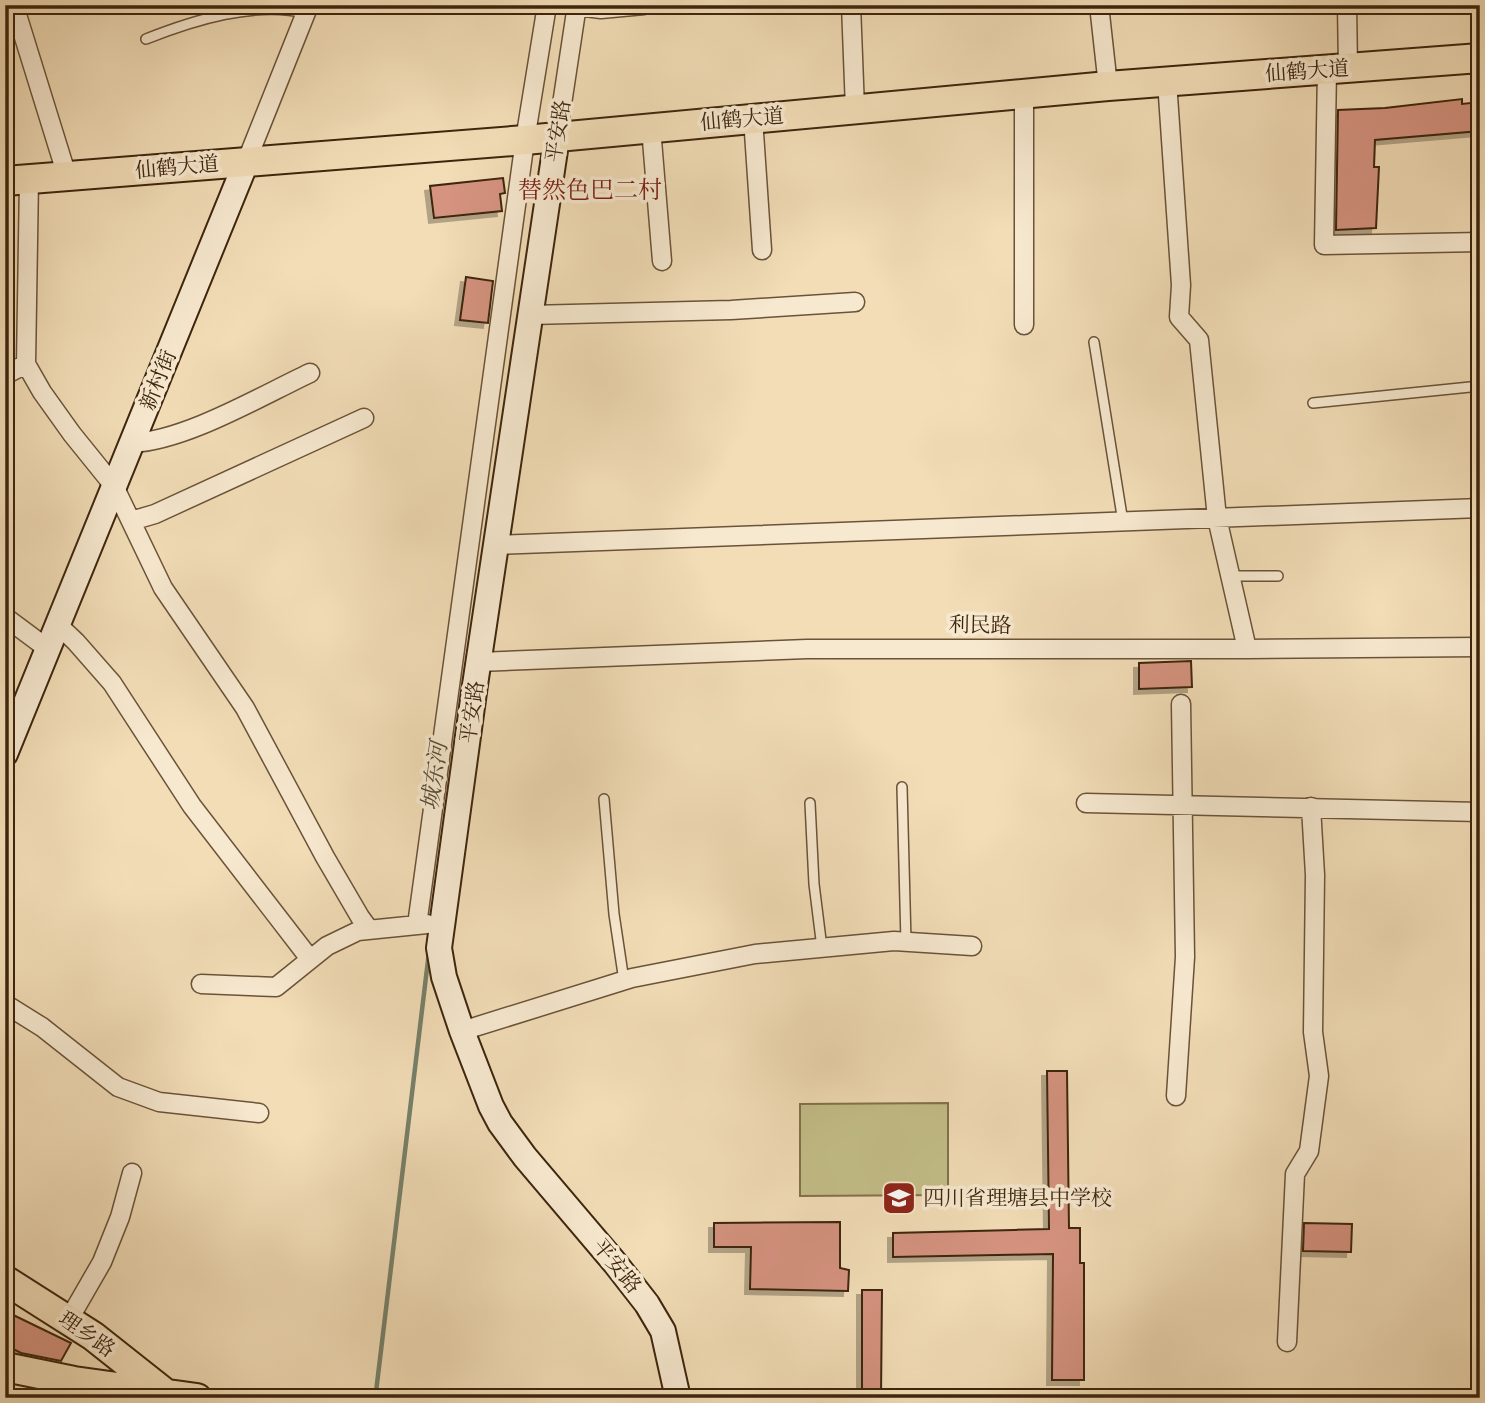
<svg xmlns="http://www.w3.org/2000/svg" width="1485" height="1403" viewBox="0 0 1485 1403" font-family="'IM FELL Great Primer','Noto Serif SC',serif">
  <defs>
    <filter id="shadow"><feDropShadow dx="-5" dy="5" stdDeviation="0" flood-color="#0004"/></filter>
  </defs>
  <rect width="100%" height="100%" fill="#f2ddb7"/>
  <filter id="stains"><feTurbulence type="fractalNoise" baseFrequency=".00286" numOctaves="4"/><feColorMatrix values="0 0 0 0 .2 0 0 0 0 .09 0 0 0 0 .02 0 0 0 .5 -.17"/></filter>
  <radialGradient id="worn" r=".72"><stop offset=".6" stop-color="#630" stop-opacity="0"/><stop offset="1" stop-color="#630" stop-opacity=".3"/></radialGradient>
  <path fill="#c3be89" stroke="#80724b" stroke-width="2" d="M 948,1103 L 948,1195 L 800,1196 L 800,1104 Z"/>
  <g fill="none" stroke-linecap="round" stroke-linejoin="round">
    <path stroke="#77806a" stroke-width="4.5" d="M 376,1392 L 429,952"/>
  </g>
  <path fill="#d59380" stroke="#3d250d" stroke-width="2" filter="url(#shadow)" d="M 1462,99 L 1462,104 L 1480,102 L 1480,131 L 1375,140 L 1374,167 L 1379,167 L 1376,228 L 1336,230 L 1338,110 L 1385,108 Z
    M 503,178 L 505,193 L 500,194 L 502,211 L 434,218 L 430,186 Z
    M 466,277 L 493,281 L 488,323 L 460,320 Z
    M 1191,661 L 1192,687 L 1139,689 L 1139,663 Z
    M 1047,1071 L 1067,1071 L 1069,1228 L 1080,1228 L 1080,1263 L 1084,1263 L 1084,1380 L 1052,1380 L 1053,1254 L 893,1257 L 893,1233 L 1049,1229 Z
    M 840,1222 L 840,1268 L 849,1270 L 848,1291 L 750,1289 L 751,1247 L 714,1247 L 714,1223 Z
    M 1304,1223 L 1352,1224 L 1351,1252 L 1303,1251 Z
    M 862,1290 L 882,1290 L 881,1398 L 862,1398 Z
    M 5,1311 L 71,1343 L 61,1361 L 21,1353 L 5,1345 Z"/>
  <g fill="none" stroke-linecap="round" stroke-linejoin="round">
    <g stroke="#6a5338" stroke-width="12">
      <path id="lane" d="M 146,39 C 194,20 255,1 305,13
        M 1094,342 L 1123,522
        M 1313,403 L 1480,386
        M 1231,576 L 1278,576
        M 902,787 L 906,942
        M 604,799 L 614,914 L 624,981
        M 810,803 L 814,884 L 822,948"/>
    </g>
    <g stroke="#6a5338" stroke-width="21">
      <path id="street" d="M 14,5 L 67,176
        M 851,5 L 855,109
        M 1099,5 L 1108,86
        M 1347,5 L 1348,68
        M 577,6 L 601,9 L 644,5
        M 1327,69 L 1324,245 L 1480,242
        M 1167,81 L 1181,285 L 1179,317 L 1199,340 L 1217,518 L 1247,649
        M 1024,93 L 1024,325
        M 753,118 L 762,250
        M 651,128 L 662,261
        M 557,137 L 577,5
        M 247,160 L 309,5
        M 29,179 L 26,364 L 42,392 L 72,434 L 114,486 L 163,588 L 245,708 L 325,857 L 360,917 L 368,928
        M 530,315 L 731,310 L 855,302
        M 5,375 L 26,364
        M 132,443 C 185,441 261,396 310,373
        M 131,521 L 155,514 L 364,418
        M 496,545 L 1480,508
        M 5,617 L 48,649
        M 58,625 L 76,642 L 112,683 L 192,806 L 310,959
        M 479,662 L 807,649 L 1247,649 L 1480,647
        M 1086,803 L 1480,812
        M 417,925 L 525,140 L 547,5
        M 201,984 L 276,987 L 327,946 L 358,931 L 427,924
        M 5,1004 L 42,1027 L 118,1087 L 159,1102 L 259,1113
        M 462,1031 L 632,978 L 755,954 L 894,941 L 972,946
        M 1176,1096 L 1185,957 L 1181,704
        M 68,1321 L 102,1262 L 120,1217 L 132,1173
        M 1287,1342 L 1295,1174 L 1309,1151 L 1319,1076 L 1313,1032 L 1315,875 L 1311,807"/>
    </g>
    <g stroke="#3d250d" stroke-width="28">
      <path id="secondary" d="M 557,137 L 475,685 L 439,948 L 444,977 L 462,1031 L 491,1106 L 500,1123 L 525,1157 L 615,1263 L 647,1304 L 663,1331 L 678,1398
        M 5,754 L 247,160"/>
    </g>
    <g stroke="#3d250d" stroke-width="32">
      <path id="primary" d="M 5,181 L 525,140 L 1108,86 L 1480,58
        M 5,1280 L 93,1336 L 165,1393
        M 5,1367 L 74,1381 L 197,1398"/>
    </g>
    <use href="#lane" stroke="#f7e9d0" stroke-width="9"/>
    <use href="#street" stroke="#f7e9d0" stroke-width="18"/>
    <use href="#secondary" stroke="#f7e9d0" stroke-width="24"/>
    <use href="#primary" stroke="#f2ddb7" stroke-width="28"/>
  </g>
  <defs>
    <g id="school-square" transform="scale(1.75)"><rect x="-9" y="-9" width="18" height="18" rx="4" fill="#8f2418" stroke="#f7e9d0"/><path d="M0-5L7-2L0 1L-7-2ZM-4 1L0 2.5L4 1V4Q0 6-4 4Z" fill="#fff"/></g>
  </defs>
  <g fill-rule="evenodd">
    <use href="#school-square" x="899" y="1198"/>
  </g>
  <g text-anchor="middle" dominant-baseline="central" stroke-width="7" stroke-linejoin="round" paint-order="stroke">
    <g font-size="21" fill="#3d250d" stroke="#f7e9d0">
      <text transform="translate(1307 71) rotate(-4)">仙鹤大道</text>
      <text transform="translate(742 119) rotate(-5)">仙鹤大道</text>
      <text transform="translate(558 131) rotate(-81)">平安路</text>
      <text transform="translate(177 167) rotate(-5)">仙鹤大道</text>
      <text transform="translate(158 380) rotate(-68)">新村街</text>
      <text transform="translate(980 625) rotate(1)">利民路</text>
      <text transform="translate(472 712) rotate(-82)">平安路</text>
      <text transform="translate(617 1266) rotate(51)">平安路</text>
      <text transform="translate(87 1334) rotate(35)">理乡路</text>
    </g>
    <g font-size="21" fill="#3d250d" stroke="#f7e9d0" text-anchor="start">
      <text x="923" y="1198">四川省理塘县中学校</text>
    </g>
    <g font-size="23" font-style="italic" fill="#554b34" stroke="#f7e9d0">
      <text transform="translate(434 776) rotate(-82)">城东河</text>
    </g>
    <g font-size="24" fill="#7a1f14" stroke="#f7e9d0">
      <text x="590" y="190">替然色巴二村</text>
    </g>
  </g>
  <rect width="1485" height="1403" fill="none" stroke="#f2ddb7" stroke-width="28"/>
  <rect x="7" y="7" width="1471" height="1389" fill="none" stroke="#3d250d" stroke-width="3.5"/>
  <rect x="14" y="14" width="1457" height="1375" fill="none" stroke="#3d250d" stroke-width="2"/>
  <rect width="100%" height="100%" filter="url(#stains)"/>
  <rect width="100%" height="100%" fill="url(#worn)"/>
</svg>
